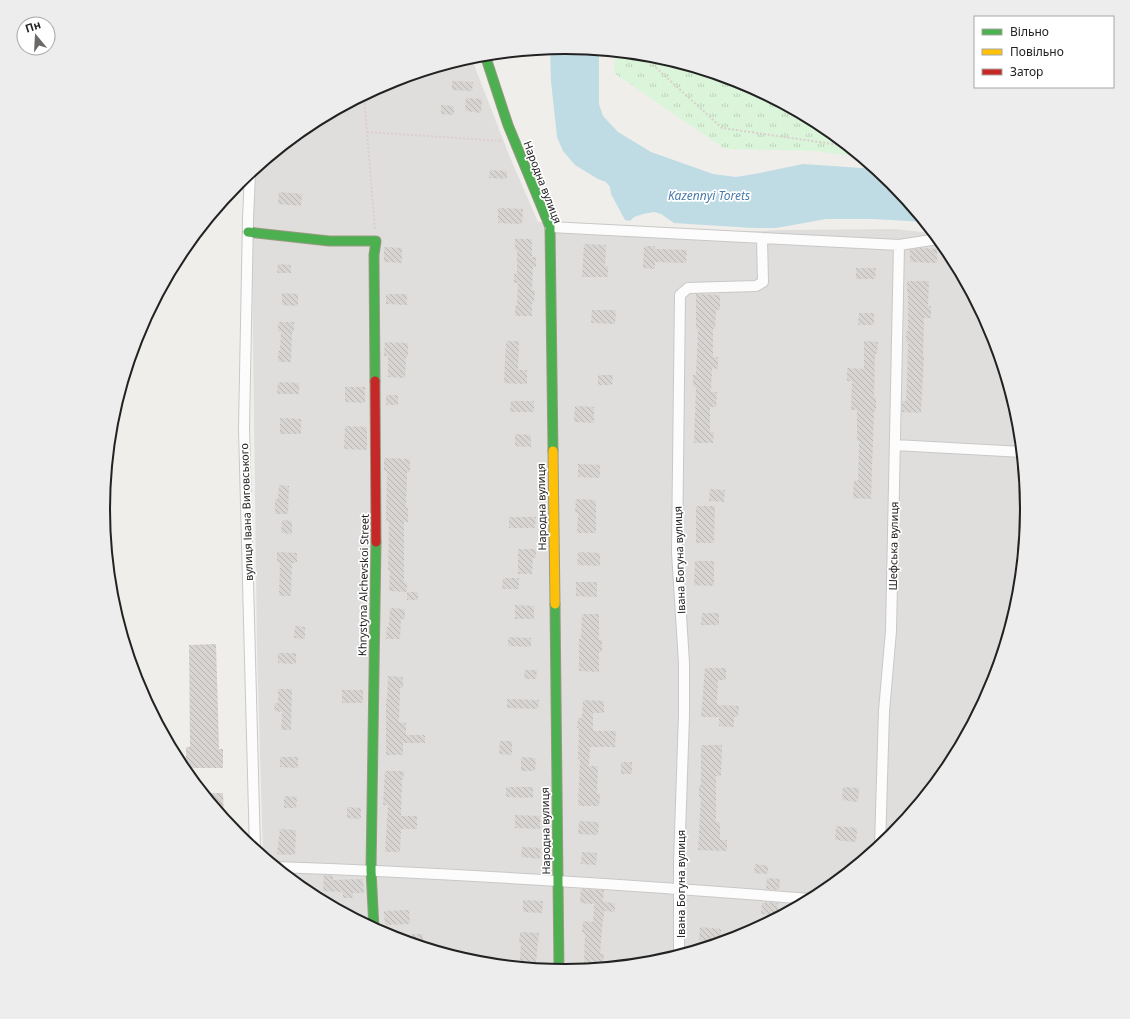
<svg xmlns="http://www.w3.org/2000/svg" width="1130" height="1019" viewBox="0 0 1130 1019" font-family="'Noto Sans',sans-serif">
  <defs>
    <pattern id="park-tufts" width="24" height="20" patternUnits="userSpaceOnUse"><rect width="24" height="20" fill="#daf5da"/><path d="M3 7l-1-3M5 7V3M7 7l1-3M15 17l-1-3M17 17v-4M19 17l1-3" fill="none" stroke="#bbd2bb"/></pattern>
    <pattern id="building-back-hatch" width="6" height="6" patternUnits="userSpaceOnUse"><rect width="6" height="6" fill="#d7d4d2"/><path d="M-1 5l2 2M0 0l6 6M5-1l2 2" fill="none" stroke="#b8b6b4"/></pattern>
  </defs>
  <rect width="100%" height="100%" fill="#f0eeeb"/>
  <path fill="#dfdedc" d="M 471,57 L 509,155 L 538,222 L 724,232 L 784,230 L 893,229 L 933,233 L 950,253 L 992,333 L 1019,419 L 1027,510 L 1019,600 L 992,687 L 949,767 L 892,837 L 822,894 L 742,937 L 655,963 L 565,972 L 475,963 L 388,937 L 308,894 L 263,857 L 257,647 L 252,265 L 255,168 L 308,125 L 388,82 Z"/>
  <path fill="url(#park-tufts)" d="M 616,52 L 655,56 L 742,82 L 822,125 L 860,157 L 815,151 L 725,149 L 614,73 Z"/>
  <path fill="#bfdbe3" d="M 565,47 L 599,50 L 599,104 L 603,116 L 618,132 L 651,152 L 713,174 L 736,177 L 760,173 L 803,164 L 876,169 L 892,183 L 924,222 L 874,219 L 826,219 L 776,228 L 753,228 L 674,223 L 661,214 L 654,212 L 643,214 L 634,217 L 630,221 L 625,220 L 611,194 L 610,187 L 606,182 L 598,179 L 575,165 L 563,151 L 557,137 L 551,81 L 550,48 Z"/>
  <path fill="url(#building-back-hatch)" d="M 452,81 L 473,82 L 472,91 L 452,90 Z
    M 466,98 L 482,99 L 481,113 L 465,111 Z
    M 441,105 L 454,106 L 454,115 L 441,114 Z
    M 490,170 L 507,171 L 507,179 L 489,178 Z
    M 279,192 L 302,194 L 301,206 L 278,204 Z
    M 498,208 L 523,209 L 522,224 L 498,223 Z
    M 515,239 L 532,239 L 532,257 L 536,257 L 536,267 L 533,267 L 532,290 L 535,290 L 534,302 L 532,302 L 532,316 L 515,316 L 515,306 L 517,306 L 518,283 L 514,283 L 514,274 L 517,274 L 517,250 L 515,250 Z
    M 584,244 L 606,245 L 605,266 L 608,266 L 608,277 L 582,277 Z
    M 644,246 L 655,246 L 655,249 L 687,250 L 686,263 L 655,262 L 655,269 L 643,268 Z
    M 384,247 L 402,248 L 402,263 L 384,262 Z
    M 921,248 L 937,249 L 937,263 L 910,262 L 910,250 Z
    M 278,264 L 291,265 L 291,273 L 277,273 Z
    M 856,268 L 876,268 L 875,279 L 856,279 Z
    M 907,281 L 929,281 L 928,306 L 931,306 L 931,318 L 924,318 L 923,356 L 924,356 L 921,413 L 902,412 L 902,401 L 906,401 L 907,379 L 908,342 L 906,342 L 906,331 L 908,331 L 908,292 L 907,292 Z
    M 282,293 L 298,294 L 298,306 L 282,305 Z
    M 386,294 L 407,294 L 407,305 L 386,304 Z
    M 696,294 L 720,295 L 720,310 L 716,310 L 715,329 L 713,329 L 713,357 L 718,357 L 718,369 L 712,368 L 711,392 L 717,392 L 716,407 L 710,407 L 710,432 L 714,432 L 713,443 L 694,443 L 696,387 L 693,387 L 693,375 L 696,375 L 698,329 L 696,329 Z
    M 592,310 L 616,310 L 615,324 L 591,323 Z
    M 859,313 L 874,313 L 874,325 L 858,325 Z
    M 278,322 L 294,322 L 294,332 L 292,332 L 291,362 L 278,362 L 278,351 L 280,351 L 281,332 L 278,332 Z
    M 506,341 L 519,341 L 518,370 L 527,370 L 527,384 L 504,383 Z
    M 864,341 L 878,342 L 877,354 L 875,354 L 874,397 L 876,397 L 876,411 L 874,411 L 871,499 L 853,498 L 854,480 L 858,481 L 859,441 L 857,441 L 857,410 L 851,410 L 852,381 L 847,381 L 847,368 L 864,369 Z
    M 385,342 L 408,343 L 408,357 L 406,357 L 405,378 L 388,377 L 388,356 L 384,356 Z
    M 598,375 L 613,375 L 612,385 L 598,385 Z
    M 278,382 L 299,383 L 299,394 L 277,394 Z
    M 345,387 L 365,387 L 365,403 L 345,402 Z
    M 386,395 L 398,395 L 398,405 L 386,405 Z
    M 511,401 L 534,401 L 534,412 L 510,412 Z
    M 575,406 L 594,407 L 594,423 L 574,422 Z
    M 280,418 L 301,419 L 301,434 L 280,434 Z
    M 345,426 L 367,427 L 367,450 L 344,449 Z
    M 515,434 L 531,435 L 531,447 L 515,446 Z
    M 384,458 L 410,459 L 410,472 L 407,472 L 406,508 L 408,508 L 408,522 L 404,522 L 404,583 L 407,583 L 407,592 L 389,591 L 390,570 L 388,570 L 389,521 L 386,521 L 387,471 L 384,471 Z
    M 578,464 L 600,465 L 600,478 L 578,477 Z
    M 279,485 L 289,486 L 288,514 L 275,514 L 275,499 L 278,499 Z
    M 710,489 L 725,490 L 724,502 L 709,501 Z
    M 576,499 L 596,500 L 596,533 L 577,533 L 578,513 L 575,513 Z
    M 696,506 L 715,506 L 714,543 L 696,543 Z
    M 509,517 L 536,517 L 535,528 L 509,528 Z
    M 282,520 L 292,521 L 292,534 L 281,533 Z
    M 518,549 L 536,549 L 536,558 L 533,558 L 532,574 L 518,574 Z
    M 277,552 L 297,553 L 297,563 L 292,563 L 291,596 L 279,596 L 280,562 L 277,562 Z
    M 578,552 L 600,553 L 600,566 L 577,565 Z
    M 695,561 L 714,561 L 714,586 L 694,585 Z
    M 503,578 L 519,578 L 519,589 L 502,589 Z
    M 576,582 L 597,582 L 597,597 L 576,596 Z
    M 407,592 L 418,592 L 418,600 L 407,600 Z
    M 515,605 L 534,606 L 534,619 L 515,619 Z
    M 390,608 L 405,609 L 405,619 L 401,619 L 400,639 L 386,639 L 387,627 L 389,627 Z
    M 702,613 L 719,613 L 719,625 L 701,625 Z
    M 582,614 L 599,614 L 599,640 L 602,640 L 602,652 L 599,652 L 599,672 L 579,671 L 579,639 L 581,639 Z
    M 295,626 L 305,627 L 305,639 L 294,638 Z
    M 508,637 L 531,638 L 531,647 L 508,646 Z
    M 216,644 L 219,749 L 223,749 L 223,768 L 186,768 L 186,747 L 190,747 L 189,645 Z
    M 278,653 L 296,653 L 296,664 L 278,663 Z
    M 705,668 L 726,668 L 726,680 L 718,680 L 717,705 L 739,706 L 738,717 L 734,717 L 734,727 L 719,726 L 719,717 L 701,717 Z
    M 525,670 L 537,670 L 536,679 L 524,679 Z
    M 388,676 L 403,677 L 403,688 L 400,688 L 399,722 L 406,723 L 406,735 L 425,735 L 425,743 L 403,743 L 403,755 L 386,755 L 386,699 L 387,699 Z
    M 278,689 L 292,689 L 291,730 L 281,730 L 282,712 L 274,711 L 275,703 L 278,703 Z
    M 342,690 L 363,690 L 363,703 L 342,703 Z
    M 507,699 L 539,700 L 538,709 L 507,708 Z
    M 583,700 L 604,701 L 604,713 L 593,713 L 593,731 L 616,731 L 615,747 L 590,747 L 589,766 L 598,766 L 597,794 L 600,794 L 599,806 L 578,806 L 580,759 L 578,759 L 579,728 L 577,728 L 578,718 L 582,718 Z
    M 500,741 L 512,741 L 512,755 L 499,754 Z
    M 701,745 L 722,745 L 721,776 L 716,776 L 716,822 L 720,822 L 720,840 L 727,840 L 727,851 L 698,850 L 701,797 L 699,797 L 699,785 L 701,785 Z
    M 280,757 L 298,757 L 298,768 L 280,767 Z
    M 521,757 L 536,758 L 535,771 L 521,771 Z
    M 621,762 L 632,762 L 632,774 L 621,774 Z
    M 385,771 L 404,771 L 403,780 L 402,780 L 401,816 L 417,816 L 417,829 L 401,829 L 400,852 L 385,852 L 388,805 L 383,805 Z
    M 506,787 L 533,787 L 533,798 L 506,797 Z
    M 843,787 L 859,788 L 858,802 L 842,800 Z
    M 203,793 L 223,793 L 224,819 Z
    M 284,796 L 297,797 L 296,808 L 284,808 Z
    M 347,807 L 361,808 L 361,819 L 347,818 Z
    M 515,815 L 540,816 L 540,829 L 515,828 Z
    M 579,821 L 599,822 L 598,835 L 578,834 Z
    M 836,826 L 857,828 L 856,842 L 835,840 Z
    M 280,829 L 296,830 L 295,855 L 277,854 Z
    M 522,847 L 541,848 L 540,859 L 521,857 Z
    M 582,852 L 597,853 L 596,865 L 581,864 Z
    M 755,864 L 768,866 L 768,874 L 754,873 Z
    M 324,875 L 333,876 L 333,880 L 363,879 L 364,893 L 353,893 L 353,898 L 343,898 L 343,892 L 323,891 Z
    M 767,878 L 780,879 L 779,890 L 766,889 Z
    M 581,889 L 604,890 L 603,902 L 615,903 L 615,912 L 604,911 L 604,918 L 603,918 L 600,954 L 604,954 L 603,965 L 584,963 L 585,933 L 582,932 L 583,921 L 593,922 L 594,904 L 580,903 Z
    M 523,900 L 543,901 L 542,913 L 523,912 Z
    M 765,902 L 778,903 L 778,916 L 761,914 L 762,903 L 765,903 Z
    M 409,910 L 410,924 L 385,925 L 384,911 Z
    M 700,927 L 721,929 L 720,942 L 699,940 Z
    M 520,932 L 539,933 L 536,962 L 520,961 L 521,943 L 519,943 Z
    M 412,934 L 423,934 L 423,948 L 412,944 Z"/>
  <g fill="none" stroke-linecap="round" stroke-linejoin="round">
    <g stroke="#c9c8c7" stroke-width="12">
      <path id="street" d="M 250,173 L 248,219 L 244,428 L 255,851
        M 550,227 L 899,245 L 938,239
        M 895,445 L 1022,452
        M 880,847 L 884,711 L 891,631 L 899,245
        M 275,867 C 454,873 633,885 812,899
        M 679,956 L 679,863 L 684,715 L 684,663 L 677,552 L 680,295 L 688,288 L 756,286 L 763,282 L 762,238"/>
    </g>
    <g stroke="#999a82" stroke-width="11">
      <path id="fast" d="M 485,55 L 508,125 L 550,227 L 553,451
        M 248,232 L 329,241 L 376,241 L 374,255 L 375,381
        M 555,604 L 559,971
        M 374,929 L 371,870 L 376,542"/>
    </g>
    <g stroke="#999a82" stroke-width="11">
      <path id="slow" d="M 553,451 L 555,604"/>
    </g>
    <g stroke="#999a82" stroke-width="11">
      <path id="jam" d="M 375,381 L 376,542"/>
    </g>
    <path stroke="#dccecd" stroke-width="2" stroke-dasharray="2 2" stroke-linecap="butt" d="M 641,54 L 722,128 L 847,146
      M 364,95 L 375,230
      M 367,132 L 502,141"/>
    <use href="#street" stroke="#fdfcfc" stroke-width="10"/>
    <use href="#fast" stroke="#4caf50" stroke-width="9"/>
    <use href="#slow" stroke="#ffc107" stroke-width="9"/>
    <use href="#jam" stroke="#c62828" stroke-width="9"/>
  </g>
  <g text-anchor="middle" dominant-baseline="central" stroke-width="3.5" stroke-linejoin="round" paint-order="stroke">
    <g font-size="11" fill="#222" stroke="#fff">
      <text transform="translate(543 182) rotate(69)">Народна вулиця</text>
      <text transform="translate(541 507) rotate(-91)">Народна вулиця</text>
      <text transform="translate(246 512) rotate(-92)">вулиця Івана Виговського</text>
      <text transform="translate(893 546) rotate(-89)">Шефська вулиця</text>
      <text transform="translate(679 560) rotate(-92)">Івана Богуна вулиця</text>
      <text transform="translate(363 585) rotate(-89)">Khrystyna Alchevskoi Street</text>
      <text transform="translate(545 831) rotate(-91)">Народна вулиця</text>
      <text transform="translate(680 884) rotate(-90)">Івана Богуна вулиця</text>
    </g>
    <g font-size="12" font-style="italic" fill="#4a7aab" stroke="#fff">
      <text x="709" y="195">Kazennyi Torets</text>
    </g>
  </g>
  <path d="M0 0H1130V1019H0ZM110 509a455 455 0 1 1 910 0a455 455 0 1 1-910 0Z" fill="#ededed" fill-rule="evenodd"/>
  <path fill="none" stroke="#222" stroke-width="2" d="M110 509a455 455 0 1 1 910 0a455 455 0 1 1-910 0Z"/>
  <rect x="974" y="16" width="140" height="72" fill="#ffffff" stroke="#a7a7a7"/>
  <rect x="982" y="29" width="20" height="6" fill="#4caf50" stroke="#a7a7a7"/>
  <text x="1010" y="36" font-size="12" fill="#222222">Вільно</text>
  <rect x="982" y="49" width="20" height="6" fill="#ffc107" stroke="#a7a7a7"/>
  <text x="1010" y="56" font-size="12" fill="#222222">Повільно</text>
  <rect x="982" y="69" width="20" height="6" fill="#c62828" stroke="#a7a7a7"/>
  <text x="1010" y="76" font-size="12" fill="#222222">Затор</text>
  <g transform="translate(36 36) rotate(342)"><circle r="19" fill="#ffffff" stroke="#a7a7a7"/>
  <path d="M0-3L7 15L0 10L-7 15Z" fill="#6a6968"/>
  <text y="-6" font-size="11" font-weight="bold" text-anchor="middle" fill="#222222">Пн</text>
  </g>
</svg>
